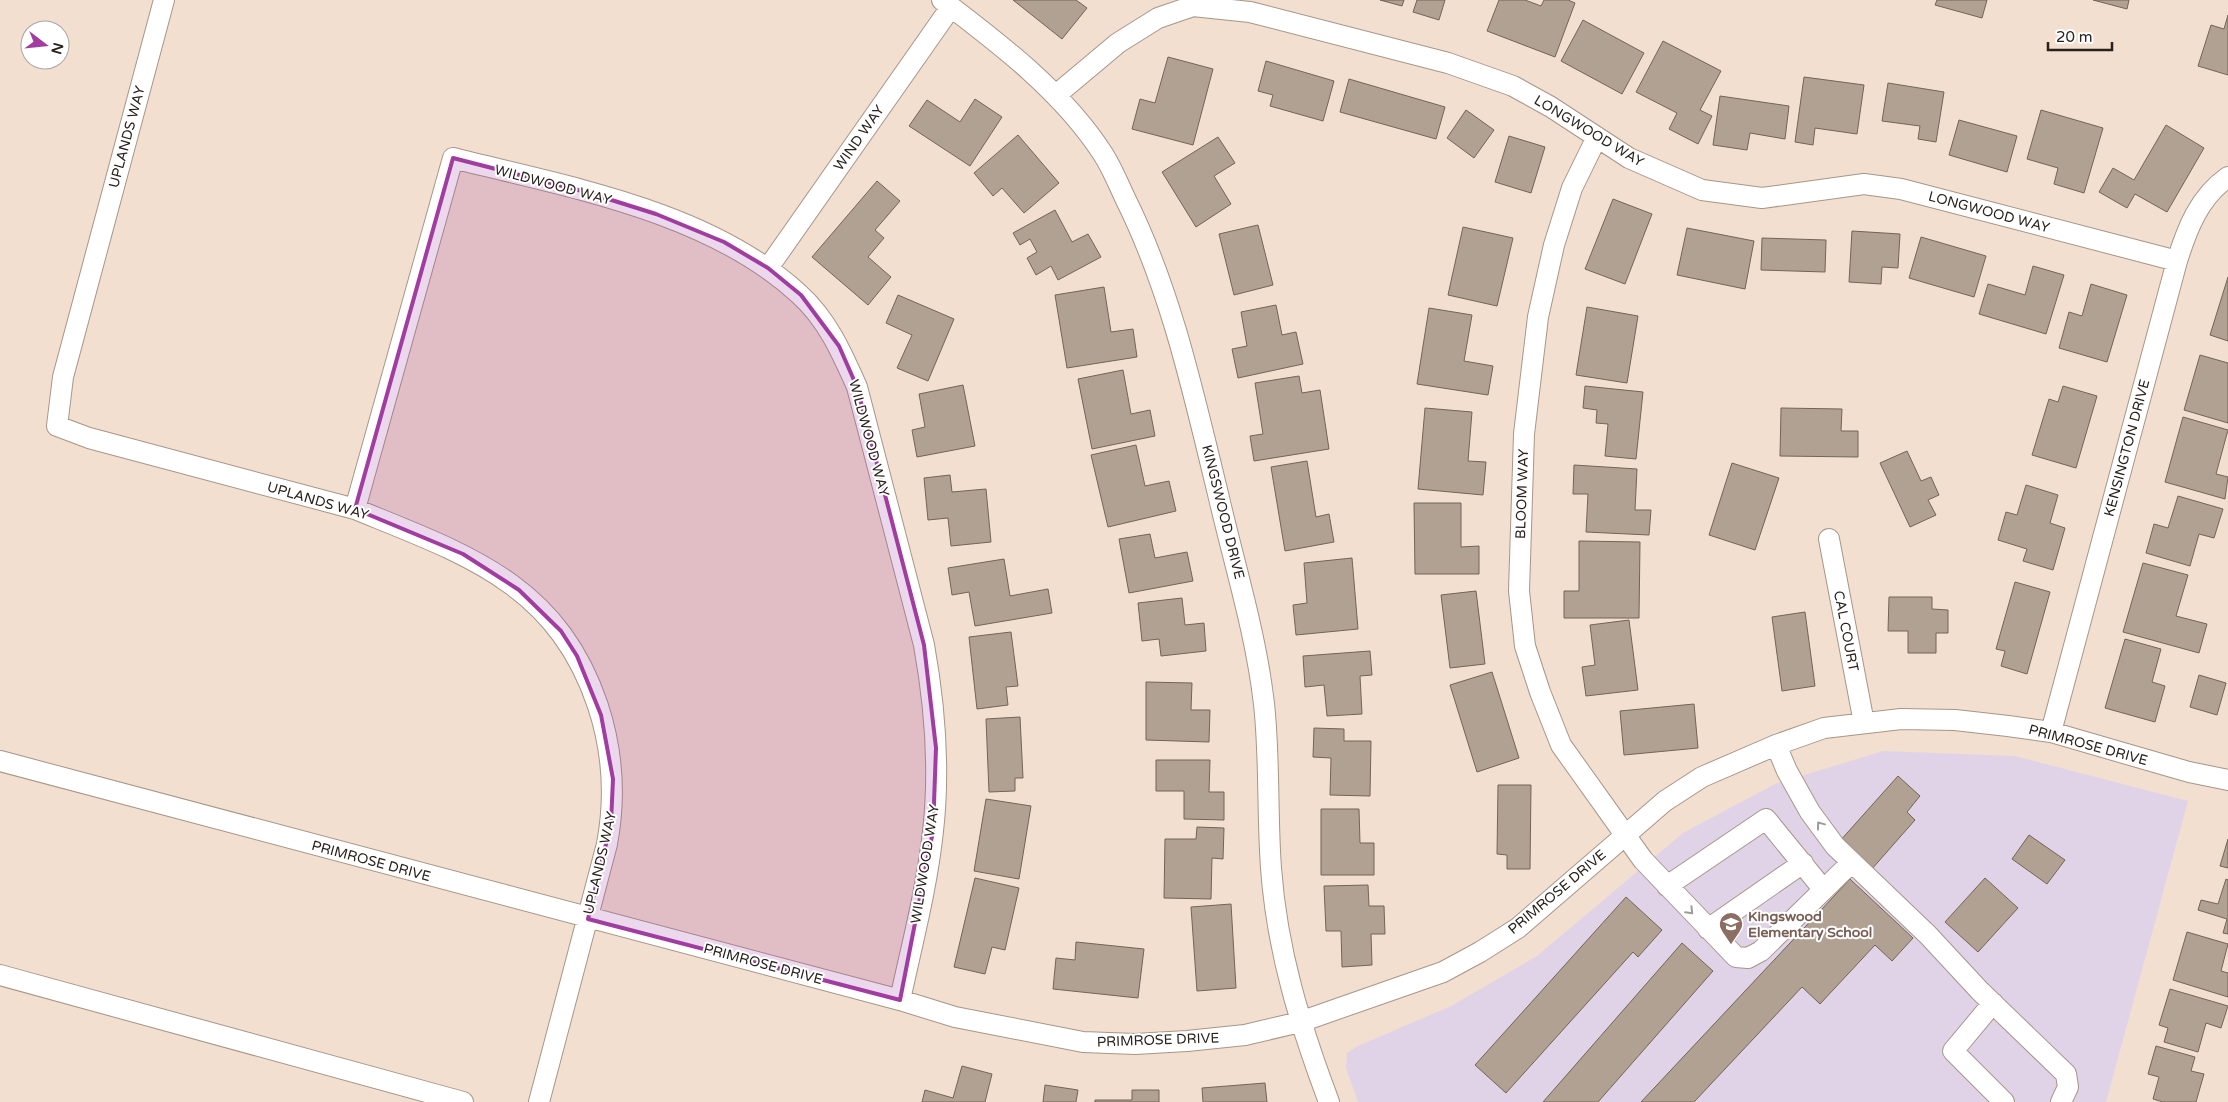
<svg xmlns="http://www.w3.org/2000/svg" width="2228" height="1102" viewBox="0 0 2228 1102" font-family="'Varela Round',sans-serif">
  <rect width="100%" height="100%" fill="#f2dfd0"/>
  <path fill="#e1d3e7" d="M 1883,751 L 2015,756 L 2188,801 L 2106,1102 L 1358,1102 L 1346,1068 L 1347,1053 L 1358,1046 L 1451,1006 L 1537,956 L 1683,833 L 1775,784 Z"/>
  <path fill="#b1a192" stroke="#736456" d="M 1013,0 L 1076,0 L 1087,8 L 1062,39 Z
    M 1380,0 L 1404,0 L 1402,6 Z
    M 1417,0 L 1445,0 L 1439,20 L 1413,12 Z
    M 1499,0 L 1525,0 L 1541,6 L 1544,0 L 1568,0 L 1575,3 L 1555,57 L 1487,31 Z
    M 1937,0 L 1987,0 L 1982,18 L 1935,5 Z
    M 2093,0 L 2129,0 L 2127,9 Z
    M 2228,15 L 2228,75 L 2198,66 L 2211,25 L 2224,29 Z
    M 1583,20 L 1644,53 L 1622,94 L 1561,61 Z
    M 1663,41 L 1721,71 L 1700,110 L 1712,116 L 1698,144 L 1669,129 L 1677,113 L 1636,92 Z
    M 1168,57 L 1213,69 L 1193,145 L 1132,129 L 1140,99 L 1155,103 Z
    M 1266,61 L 1334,81 L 1323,121 L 1270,106 L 1273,95 L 1258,91 Z
    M 1804,77 L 1864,85 L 1857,134 L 1815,128 L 1813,145 L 1795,142 Z
    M 1349,79 L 1445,107 L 1436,139 L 1340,112 Z
    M 1888,83 L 1944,92 L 1936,142 L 1918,139 L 1920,126 L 1882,121 Z
    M 1720,96 L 1789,106 L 1785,139 L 1750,133 L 1747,150 L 1713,145 Z
    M 975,99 L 1002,117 L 970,166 L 909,126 L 927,100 L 960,122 Z
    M 1466,110 L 1494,130 L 1474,158 L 1447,138 Z
    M 2041,110 L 2103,128 L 2084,193 L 2054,184 L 2058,168 L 2027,159 Z
    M 1959,120 L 2017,136 L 2007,172 L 1949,155 Z
    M 2166,125 L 2204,148 L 2167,212 L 2135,194 L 2127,208 L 2099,192 L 2113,168 L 2134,180 Z
    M 1018,135 L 1059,183 L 1024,213 L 1002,188 L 993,196 L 974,173 Z
    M 1509,136 L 1545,147 L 1531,193 L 1495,182 Z
    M 1218,137 L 1235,163 L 1214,176 L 1231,204 L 1196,227 L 1162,172 Z
    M 877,181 L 900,201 L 875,230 L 884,238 L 868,257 L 891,277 L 868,305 L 812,257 Z
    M 1613,199 L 1652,214 L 1625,284 L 1585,269 Z
    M 1055,210 L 1072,242 L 1088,234 L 1101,257 L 1058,280 L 1051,266 L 1036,275 L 1027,258 L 1037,252 L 1030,239 L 1020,245 L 1013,233 Z
    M 1258,225 L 1273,285 L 1234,295 L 1219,234 Z
    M 1463,227 L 1513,238 L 1497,306 L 1448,295 Z
    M 1687,228 L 1754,241 L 1745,289 L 1677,275 Z
    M 1852,231 L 1900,234 L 1898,268 L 1882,267 L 1881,284 L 1849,282 Z
    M 1921,237 L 1986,256 L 1974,297 L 1909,278 Z
    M 1762,238 L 1826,240 L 1825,272 L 1761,270 Z
    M 2033,266 L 2064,275 L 2046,334 L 1979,314 L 1988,284 L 2025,295 Z
    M 2228,277 L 2228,341 L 2210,335 Z
    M 2091,284 L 2127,295 L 2107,362 L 2059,348 L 2069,312 L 2082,316 Z
    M 1104,287 L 1111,332 L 1133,329 L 1137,357 L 1067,368 L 1055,295 Z
    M 898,295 L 954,319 L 928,381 L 897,368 L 912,335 L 886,323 Z
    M 1276,305 L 1282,335 L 1296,332 L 1303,364 L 1238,378 L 1232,349 L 1247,346 L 1241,312 Z
    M 1587,307 L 1638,316 L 1627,383 L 1576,375 Z
    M 1429,308 L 1472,315 L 1464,361 L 1493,366 L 1488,395 L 1417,384 Z
    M 2200,355 L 2228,363 L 2228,423 L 2184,410 Z
    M 1123,370 L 1131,414 L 1150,410 L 1155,436 L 1092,449 L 1078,379 Z
    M 1299,376 L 1302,393 L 1320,390 L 1329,449 L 1254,461 L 1250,436 L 1263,434 L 1255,383 Z
    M 963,385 L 975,446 L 917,457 L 912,430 L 925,427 L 919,394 Z
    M 1585,386 L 1643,392 L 1636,459 L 1605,456 L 1608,424 L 1596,423 L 1597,410 L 1583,408 Z
    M 2063,386 L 2097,396 L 2076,468 L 2032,455 L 2049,399 L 2058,402 Z
    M 1425,408 L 1472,412 L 1468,461 L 1486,462 L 1483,495 L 1418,489 Z
    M 1781,408 L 1842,409 L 1841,431 L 1858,431 L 1858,457 L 1780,456 Z
    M 2183,417 L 2228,430 L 2216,474 L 2228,477 L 2225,499 L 2165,482 Z
    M 1136,445 L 1145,486 L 1169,481 L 1176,511 L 1108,527 L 1091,455 Z
    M 1907,451 L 1921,481 L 1931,477 L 1939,495 L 1928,500 L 1936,515 L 1910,527 L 1880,463 Z
    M 1307,461 L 1316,517 L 1329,514 L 1334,542 L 1285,551 L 1271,467 Z
    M 1732,463 L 1779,478 L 1755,550 L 1709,535 Z
    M 1574,465 L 1637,469 L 1635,510 L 1651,510 L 1649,535 L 1586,532 L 1588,494 L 1573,494 Z
    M 950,475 L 952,492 L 986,489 L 991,542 L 951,546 L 948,518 L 928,520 L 924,478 Z
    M 2026,485 L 2058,495 L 2050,523 L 2065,528 L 2053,570 L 2023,561 L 2027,549 L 1998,540 L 2006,512 L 2017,515 Z
    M 2178,496 L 2223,509 L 2214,538 L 2199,534 L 2190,566 L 2146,553 L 2154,524 L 2168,528 Z
    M 1414,503 L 1461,503 L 1461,547 L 1479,546 L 1479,574 L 1415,574 Z
    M 1150,534 L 1155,558 L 1187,552 L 1193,581 L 1129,593 L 1119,539 Z
    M 1579,541 L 1640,542 L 1639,618 L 1564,618 L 1564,591 L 1579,591 Z
    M 1352,558 L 1358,629 L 1296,635 L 1293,605 L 1307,603 L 1304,563 Z
    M 1004,559 L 1010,596 L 1048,589 L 1052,613 L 975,626 L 969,592 L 952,595 L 948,568 Z
    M 2143,563 L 2188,575 L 2176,616 L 2207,624 L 2199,653 L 2123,632 Z
    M 2015,582 L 2050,592 L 2027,674 L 2001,666 L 2005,651 L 1996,649 Z
    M 1476,591 L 1485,664 L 1450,668 L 1441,595 Z
    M 1889,597 L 1932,597 L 1932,609 L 1948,610 L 1948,633 L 1936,633 L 1936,653 L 1908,653 L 1908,631 L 1888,631 Z
    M 1182,598 L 1185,625 L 1204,623 L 1206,651 L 1161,656 L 1159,639 L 1142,641 L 1138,603 Z
    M 1805,612 L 1815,686 L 1782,691 L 1772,617 Z
    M 1629,620 L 1638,690 L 1586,696 L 1582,667 L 1595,665 L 1590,625 Z
    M 1011,632 L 1018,686 L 1006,687 L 1008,705 L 977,709 L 969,637 Z
    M 2125,639 L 2161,649 L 2152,682 L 2165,686 L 2155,722 L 2105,708 Z
    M 1370,651 L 1372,675 L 1360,676 L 1362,714 L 1327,716 L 1324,685 L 1305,687 L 1303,656 Z
    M 1492,672 L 1519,758 L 1477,772 L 1450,685 Z
    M 2199,675 L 2226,683 L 2217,715 L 2190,707 Z
    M 1146,682 L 1192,683 L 1191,710 L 1210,710 L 1209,742 L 1146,740 Z
    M 1694,704 L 1698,748 L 1624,755 L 1620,711 Z
    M 1020,717 L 1023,778 L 1015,778 L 1015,791 L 989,792 L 986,719 Z
    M 1314,728 L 1344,729 L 1344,741 L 1371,741 L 1370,796 L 1330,795 L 1331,758 L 1313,757 Z
    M 1156,760 L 1210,760 L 1209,792 L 1224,792 L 1224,820 L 1184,819 L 1184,791 L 1156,791 Z
    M 1898,776 L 1920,796 L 1907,812 L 1915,820 L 1871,870 L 1839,842 Z
    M 1498,785 L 1531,785 L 1530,869 L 1507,869 L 1507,855 L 1497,854 Z
    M 986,799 L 1031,806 L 1019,879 L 974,871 Z
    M 1321,809 L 1359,809 L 1360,843 L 1374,843 L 1374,875 L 1321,875 Z
    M 1197,827 L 1224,828 L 1223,859 L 1212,858 L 1211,899 L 1164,898 L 1165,839 L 1196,839 Z
    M 2029,835 L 2065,860 L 2047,884 L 2012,859 Z
    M 2228,839 L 2228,868 L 2220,866 Z
    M 975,878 L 1019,888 L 1005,950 L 992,947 L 985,974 L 954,967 Z
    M 1985,878 L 2018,908 L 1978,952 L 1945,922 Z
    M 1850,879 L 1913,938 L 1892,961 L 1875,945 L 1820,1004 L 1802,987 L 1694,1102 L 1641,1102 Z
    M 2226,879 L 2228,880 L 2228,934 L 2223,933 L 2227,919 L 2198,910 L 2201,900 L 2218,904 Z
    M 1368,885 L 1369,906 L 1384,906 L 1385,934 L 1371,934 L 1372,965 L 1342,967 L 1341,931 L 1326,931 L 1324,886 Z
    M 1626,897 L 1662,930 L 1638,957 L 1633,952 L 1506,1093 L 1475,1065 Z
    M 1231,904 L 1236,988 L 1197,991 L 1191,907 Z
    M 2187,932 L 2228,944 L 2221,971 L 2228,973 L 2228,997 L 2173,980 Z
    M 1076,942 L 1144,949 L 1138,998 L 1053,989 L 1056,958 L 1075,960 Z
    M 1682,943 L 1713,971 L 1598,1102 L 1543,1102 Z
    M 2170,989 L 2228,1006 L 2221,1028 L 2206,1023 L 2198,1052 L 2164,1042 L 2168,1028 L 2159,1025 Z
    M 2156,1046 L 2195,1057 L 2191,1071 L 2204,1074 L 2196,1102 L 2163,1102 L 2153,1099 L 2159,1077 L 2148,1074 Z
    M 962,1066 L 992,1074 L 985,1102 L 922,1102 L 925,1090 L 953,1098 Z
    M 1265,1083 L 1267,1102 L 1203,1102 L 1202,1088 Z
    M 1045,1085 L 1078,1090 L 1076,1102 L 1043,1102 Z
    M 1132,1090 L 1159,1090 L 1159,1102 L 1095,1102 L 1095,1100 L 1132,1100 Z"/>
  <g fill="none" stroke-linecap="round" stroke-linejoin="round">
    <g stroke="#a79688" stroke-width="22">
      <path id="minor" d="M 164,0 L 63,377 L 57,426 L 89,438 L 355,509 C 465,554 557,583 598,706 C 613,752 616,796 607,844 L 539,1102
        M 942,0 C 1000,44 1063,92 1103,154 C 1112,168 1118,183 1125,198 C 1172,292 1194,396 1219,498 C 1235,567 1256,634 1264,704 C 1270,759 1267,813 1271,868 C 1277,951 1300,1025 1329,1102
        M 1056,95 L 1118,43 L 1158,18 L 1193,6 L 1250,12 L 1448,63 L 1513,86 L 1551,107 L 1629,158 L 1702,190 L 1762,198 L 1864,184 L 1901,189 L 2177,261
        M 1596,139 L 1572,188 L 1554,245 L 1538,317 L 1524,434 L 1519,591 L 1525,646 L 1540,692 L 1561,745 L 1643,860 L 1736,957 L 1748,958 L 1761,951 L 1852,862
        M 768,268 L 951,7
        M 355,509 L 453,158 C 568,187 709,211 799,294 C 827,319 842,353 857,387 L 924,645 C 935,706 940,769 933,831 C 927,888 912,944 900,1000
        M 1829,539 L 1864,723
        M 2051,732 L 2177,261 C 2187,229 2199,197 2228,177
        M 1776,745 L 1787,771 L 1810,812 L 1835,846 L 1928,935 L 1980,991 L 2066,1074 L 2068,1087 L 2061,1102
        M 0,761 L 900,1000 L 955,1017 L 1083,1042 L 1135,1044 L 1187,1041 L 1245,1035 L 1300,1022 L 1443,972 L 1480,952 L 1518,928 L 1665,801 L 1702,777 L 1776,745 L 1824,728 L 1901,719 L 1955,720 L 2008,726 L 2051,732 L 2189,772 L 2228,780
        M 1667,886 L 1766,819 L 1823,889
        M 1708,929 L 1803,863
        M 0,975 L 463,1102
        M 1993,1003 L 1953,1051 L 2004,1102"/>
    </g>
    <use href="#minor" stroke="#fff" stroke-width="20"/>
  </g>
  <defs><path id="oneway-chevron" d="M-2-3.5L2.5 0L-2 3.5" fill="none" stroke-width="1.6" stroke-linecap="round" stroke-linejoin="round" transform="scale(1.25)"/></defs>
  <g stroke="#9e9c99">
    <use href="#oneway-chevron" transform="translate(1820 825) rotate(-127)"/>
    <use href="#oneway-chevron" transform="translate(1690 911) rotate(46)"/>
  </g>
  <path fill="#a13ca1" fill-opacity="0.2" stroke="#a13ca1" stroke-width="4" stroke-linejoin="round" d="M 453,158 L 586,192 L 656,214 L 724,242 L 768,268 L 801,295 L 839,346 L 857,387 L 924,645 L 936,748 L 933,831 L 900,1000 L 588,919 L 611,823 L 613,779 L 601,715 L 577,656 L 561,631 L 519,590 L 463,554 L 355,509 Z"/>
  <defs>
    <g id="school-pin" transform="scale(1.25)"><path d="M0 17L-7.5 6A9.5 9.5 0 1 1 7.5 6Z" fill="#8d6e63" stroke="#fff"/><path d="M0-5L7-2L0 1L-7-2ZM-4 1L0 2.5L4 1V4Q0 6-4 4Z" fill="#fff"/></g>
  </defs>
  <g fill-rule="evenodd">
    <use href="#school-pin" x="1731" y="924"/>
  </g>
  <g text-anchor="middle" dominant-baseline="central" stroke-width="4" stroke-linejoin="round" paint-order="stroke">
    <g font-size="14" fill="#28221c" stroke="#fff">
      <text transform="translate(1589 131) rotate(31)">LONGWOOD WAY</text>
      <text transform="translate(127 137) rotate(-75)">UPLANDS WAY</text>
      <text transform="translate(859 138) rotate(-55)">WIND WAY</text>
      <text transform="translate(553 185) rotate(15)">WILDWOOD WAY</text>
      <text transform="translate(1989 212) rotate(15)">LONGWOOD WAY</text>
      <text transform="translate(869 438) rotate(75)">WILDWOOD WAY</text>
      <text transform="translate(2127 448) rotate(-75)">KENSINGTON DRIVE</text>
      <text transform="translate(1522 494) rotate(-88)">BLOOM WAY</text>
      <text transform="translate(318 501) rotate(16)">UPLANDS WAY</text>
      <text transform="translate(1223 512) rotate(76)">KINGSWOOD DRIVE</text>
      <text transform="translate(1846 631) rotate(79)">CAL COURT</text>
      <text transform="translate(2088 745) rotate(15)">PRIMROSE DRIVE</text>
      <text transform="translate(371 861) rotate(15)">PRIMROSE DRIVE</text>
      <text transform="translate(600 863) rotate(-77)">UPLANDS WAY</text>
      <text transform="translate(925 864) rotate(-81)">WILDWOOD WAY</text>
      <text transform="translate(1557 892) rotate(-40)">PRIMROSE DRIVE</text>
      <text transform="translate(763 964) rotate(15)">PRIMROSE DRIVE</text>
      <text transform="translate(1158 1040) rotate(-2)">PRIMROSE DRIVE</text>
    </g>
    <g font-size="14" font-weight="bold" fill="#785e54" stroke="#fff" text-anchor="start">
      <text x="1748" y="916">Kingswood<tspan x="1748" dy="16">Elementary School</tspan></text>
    </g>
  </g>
  <g transform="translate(45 45) rotate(106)"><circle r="24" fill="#ffffff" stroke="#a9a7a4"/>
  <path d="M0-4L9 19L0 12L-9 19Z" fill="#a13ca1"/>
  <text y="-8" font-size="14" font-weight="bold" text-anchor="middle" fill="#28221c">N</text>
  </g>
  <path d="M2048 42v8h64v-8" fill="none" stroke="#28221c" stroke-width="2.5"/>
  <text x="2056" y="42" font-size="15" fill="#28221c" stroke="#ffffff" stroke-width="4" paint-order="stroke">20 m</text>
</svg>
